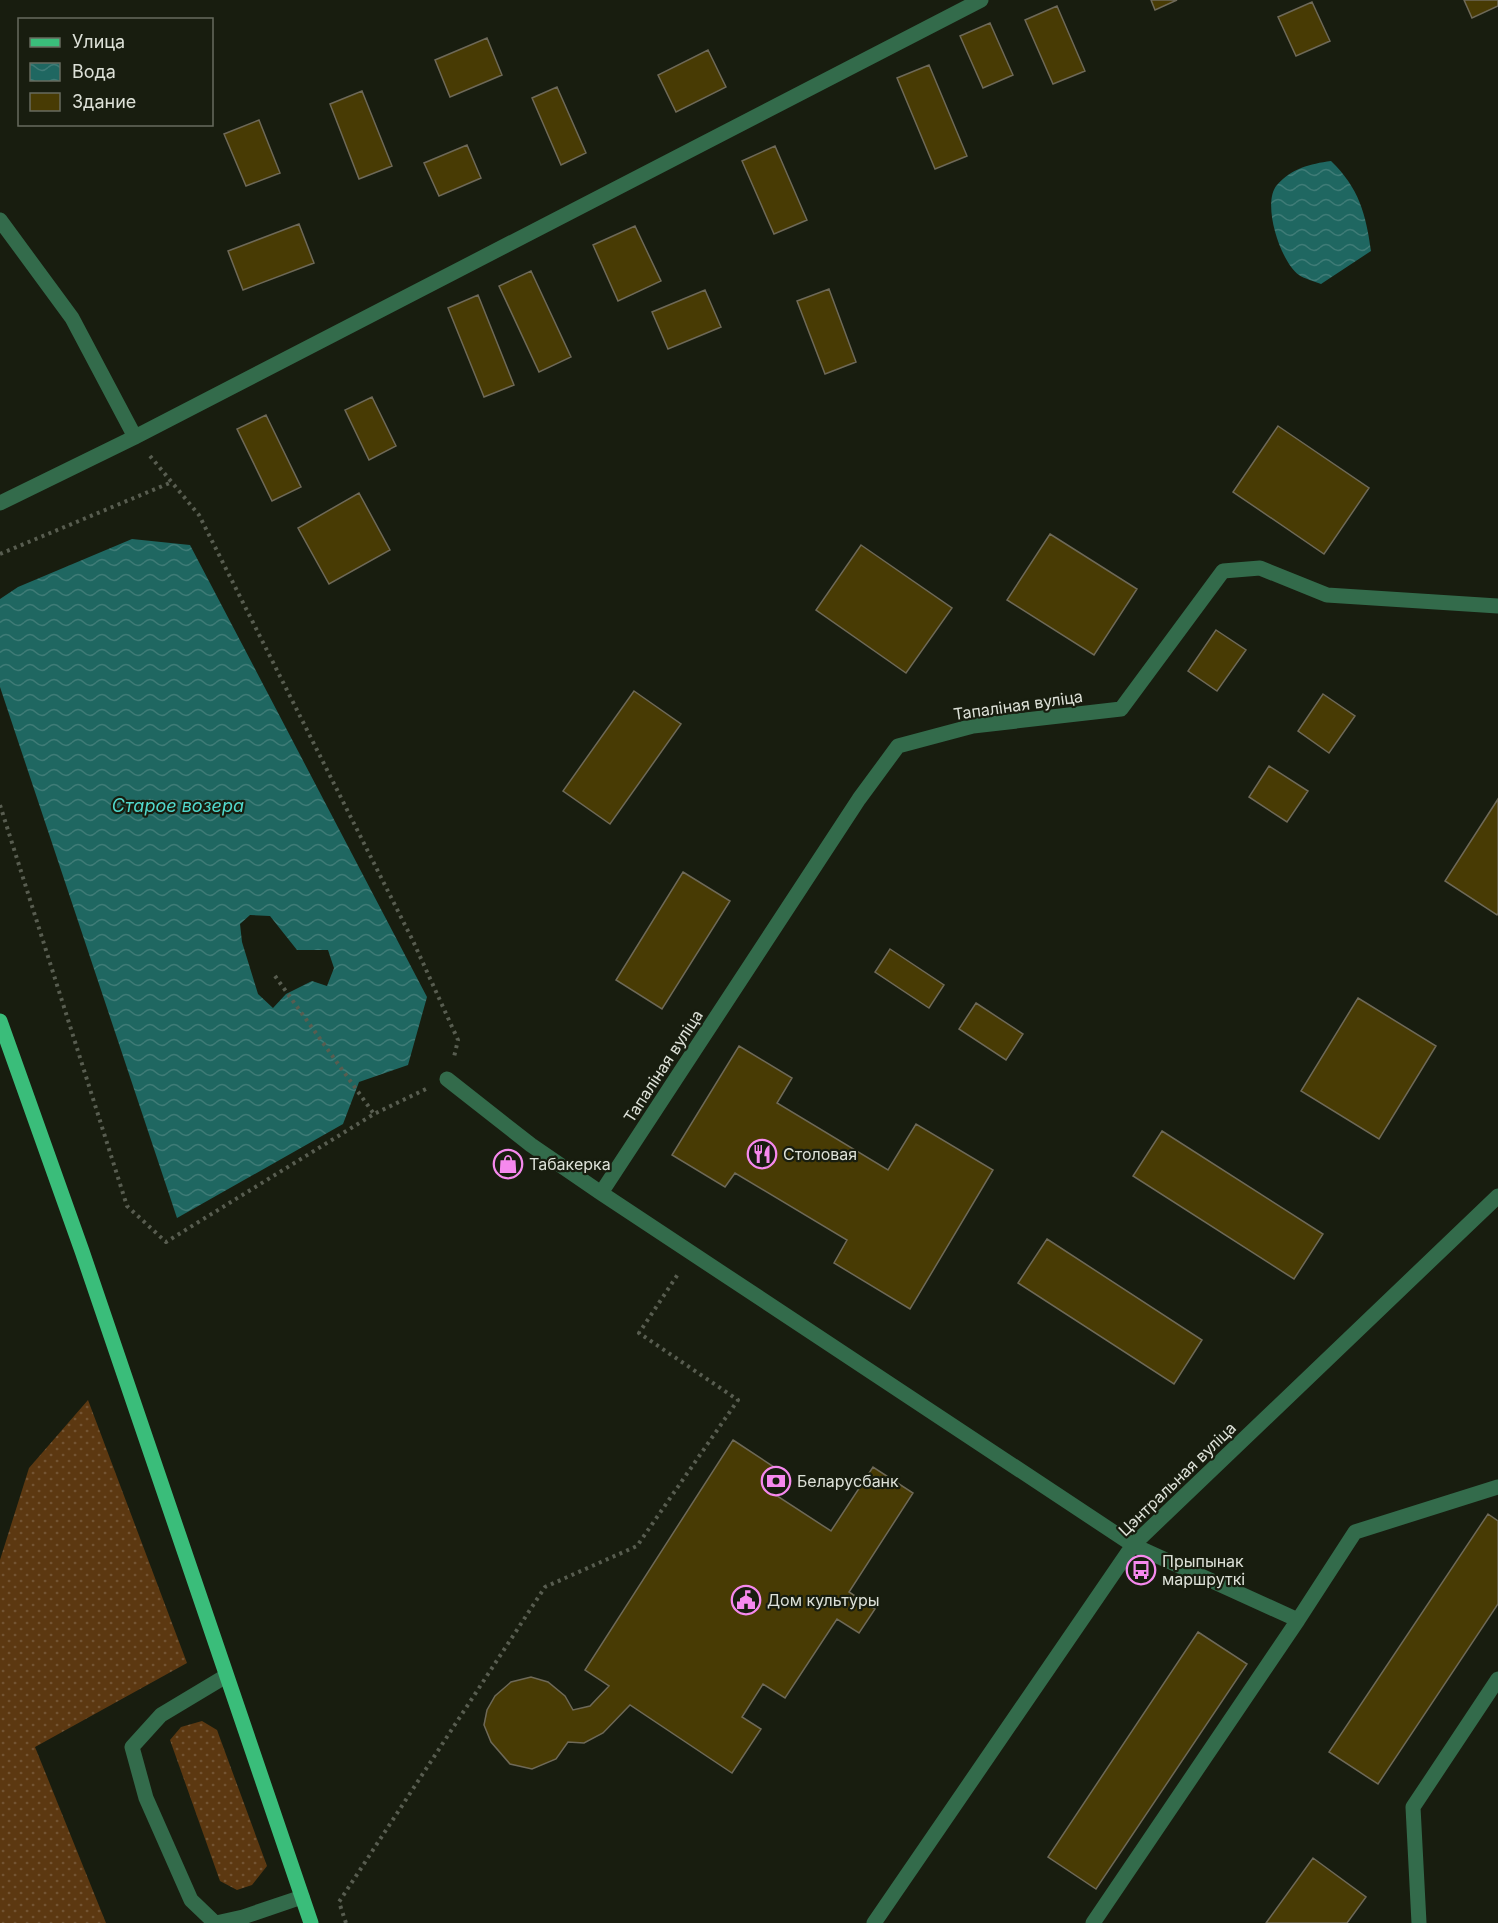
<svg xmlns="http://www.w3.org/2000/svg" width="1498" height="1923" viewBox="0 0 1498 1923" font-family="Inter,sans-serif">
  <defs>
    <pattern id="grass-dots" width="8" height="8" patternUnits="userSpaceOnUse" patternTransform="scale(1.5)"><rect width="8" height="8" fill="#5c3811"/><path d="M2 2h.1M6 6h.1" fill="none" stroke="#735433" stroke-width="1.8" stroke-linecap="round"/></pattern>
    <pattern id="water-waves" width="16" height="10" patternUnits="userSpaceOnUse" patternTransform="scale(1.5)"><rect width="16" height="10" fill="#1f6761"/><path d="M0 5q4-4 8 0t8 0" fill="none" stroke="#3f7c77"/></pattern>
  </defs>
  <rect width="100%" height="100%" fill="#181d0f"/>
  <path fill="url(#grass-dots)" d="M 88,1400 L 187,1663 L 35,1747 L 106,1923 L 0,1923 L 0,1560 L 29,1468 Z
    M 202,1721 L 217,1730 L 267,1866 L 252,1885 L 237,1890 L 220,1881 L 170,1740 L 181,1727 Z"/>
  <path fill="url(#water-waves)" fill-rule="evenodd" d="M 1331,161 C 1359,188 1366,214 1371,251 L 1321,284 C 1314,281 1305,279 1299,275 C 1281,263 1261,203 1277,185 C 1292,168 1310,164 1331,161 Z
    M 132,539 L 190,545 L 427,997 L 408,1065 L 359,1082 L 343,1124 L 177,1218 L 0,687 L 0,599 L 18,587 ZM 250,915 L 270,916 L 297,950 L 328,950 L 334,968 L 327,986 L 312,981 L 286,994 L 273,1008 L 258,994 L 242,942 L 240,924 Z"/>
  <path fill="#483b04" stroke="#6e6958" stroke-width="1.5" d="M 1151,0 L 1177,0 L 1155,10 Z
    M 1464,0 L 1498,0 L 1498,6 L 1472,18 Z
    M 1312,2 L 1330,41 L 1296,56 L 1278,17 Z
    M 1057,6 L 1085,71 L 1053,84 L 1025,20 Z
    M 990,23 L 1013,75 L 983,88 L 960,36 Z
    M 487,38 L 502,75 L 450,97 L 435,60 Z
    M 708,50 L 726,87 L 676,112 L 658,75 Z
    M 929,65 L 967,156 L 935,169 L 897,78 Z
    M 557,87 L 586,153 L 561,165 L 532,98 Z
    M 362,91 L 392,166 L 359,179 L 330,104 Z
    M 259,120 L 280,173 L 246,186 L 224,134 Z
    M 467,145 L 481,178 L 439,196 L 424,163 Z
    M 775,146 L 807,220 L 774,234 L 742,161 Z
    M 299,224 L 314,263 L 243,290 L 228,251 Z
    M 635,226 L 661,281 L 618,301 L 593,245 Z
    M 531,271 L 571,357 L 539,372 L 499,286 Z
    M 829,289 L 856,362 L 825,374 L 797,301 Z
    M 705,290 L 721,327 L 668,349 L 652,312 Z
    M 478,295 L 514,385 L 484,397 L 448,308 Z
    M 372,397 L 396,446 L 369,460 L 345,410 Z
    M 266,415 L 301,487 L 272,501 L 237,429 Z
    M 1278,426 L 1369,488 L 1324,554 L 1233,492 Z
    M 359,493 L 390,550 L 329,584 L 298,528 Z
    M 1050,534 L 1137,589 L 1094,655 L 1007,600 Z
    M 861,545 L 952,608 L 906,673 L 816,610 Z
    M 1216,630 L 1246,650 L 1217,691 L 1188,671 Z
    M 634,691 L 681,724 L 610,824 L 563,791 Z
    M 1323,694 L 1355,716 L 1329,753 L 1298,731 Z
    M 1269,766 L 1308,791 L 1287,822 L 1249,797 Z
    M 1498,799 L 1498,913 L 1497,915 L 1445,881 Z
    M 683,872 L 730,901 L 662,1009 L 616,980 Z
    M 890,949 L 944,985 L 929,1008 L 875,972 Z
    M 1358,998 L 1436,1046 L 1379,1139 L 1301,1091 Z
    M 976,1003 L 1023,1034 L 1006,1060 L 959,1029 Z
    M 739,1046 L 792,1078 L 777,1103 L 888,1170 L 916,1124 L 993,1170 L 910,1309 L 834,1263 L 847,1240 L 735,1173 L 725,1187 L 672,1155 Z
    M 1162,1131 L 1323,1234 L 1294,1279 L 1133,1176 Z
    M 1047,1239 L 1202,1340 L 1174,1384 L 1018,1283 Z
    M 733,1440 L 780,1471 L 768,1490 L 831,1531 L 873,1467 L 913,1493 L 849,1592 L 875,1609 L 859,1633 L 837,1619 L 785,1698 L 763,1684 L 742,1717 L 761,1729 L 732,1773 L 630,1705 L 603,1733 L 584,1743 L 568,1742 L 556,1759 L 532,1769 L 510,1764 L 491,1742 L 484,1725 L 487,1710 L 495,1696 L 511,1682 L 531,1677 L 548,1682 L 565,1696 L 573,1710 L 590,1706 L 609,1686 L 585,1670 Z
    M 1488,1514 L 1498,1521 L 1498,1604 L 1378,1784 L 1329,1752 Z
    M 1198,1632 L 1247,1664 L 1096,1889 L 1048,1857 Z
    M 1313,1858 L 1366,1897 L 1347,1923 L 1266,1923 Z"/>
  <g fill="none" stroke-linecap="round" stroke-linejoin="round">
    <path stroke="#585d50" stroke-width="4" stroke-dasharray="3 4.5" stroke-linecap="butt" d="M 150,456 L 199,515 L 413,941 L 458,1040 L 454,1057
      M 0,554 L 172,482
      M 0,805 L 127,1206 L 166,1242 L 374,1114 L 426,1089
      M 275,976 L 374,1114
      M 346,1923 L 339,1902 L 545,1587 L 637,1546 L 738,1400 L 639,1333 L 678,1274"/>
    <path stroke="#336b4b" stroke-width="15" d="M 0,220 L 72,318 L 135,437
      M 0,503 L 135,437 L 981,0
      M 447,1079 L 531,1145 L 601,1193 L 1133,1545 L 1298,1620 L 1093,1923
      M 601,1193 L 859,799 L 898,746 L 973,726 L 1121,709 L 1223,571 L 1260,568 L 1327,595 L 1498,606
      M 1298,1620 L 1355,1532 L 1498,1487
      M 215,1923 L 191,1900 L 146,1798 L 132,1747 L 161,1715 L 226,1676
      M 216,1923 L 243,1917 L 302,1897
      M 874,1923 L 1133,1545 L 1498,1196
      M 1419,1923 L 1413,1807 L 1498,1679"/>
    <path stroke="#3abd7a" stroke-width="15" d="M 0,1021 L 82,1251 L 311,1923"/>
  </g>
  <defs>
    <g id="restaurant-ring" transform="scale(1.5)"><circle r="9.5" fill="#181d0f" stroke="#f689ee" stroke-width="1.5"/><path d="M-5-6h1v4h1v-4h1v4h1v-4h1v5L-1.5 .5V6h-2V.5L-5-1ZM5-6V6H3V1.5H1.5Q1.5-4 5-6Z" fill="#f689ee"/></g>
    <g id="shop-ring" transform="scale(1.5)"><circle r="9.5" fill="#181d0f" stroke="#f689ee" stroke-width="1.5"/><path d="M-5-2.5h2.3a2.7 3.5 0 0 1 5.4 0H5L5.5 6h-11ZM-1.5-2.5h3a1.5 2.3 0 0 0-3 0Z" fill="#f689ee"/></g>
    <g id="bank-ring" transform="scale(1.5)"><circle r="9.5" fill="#181d0f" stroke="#f689ee" stroke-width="1.5"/><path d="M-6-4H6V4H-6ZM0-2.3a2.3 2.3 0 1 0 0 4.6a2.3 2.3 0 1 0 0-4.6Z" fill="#f689ee"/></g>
    <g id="bus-ring" transform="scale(1.5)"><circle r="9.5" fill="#181d0f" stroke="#f689ee" stroke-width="1.5"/><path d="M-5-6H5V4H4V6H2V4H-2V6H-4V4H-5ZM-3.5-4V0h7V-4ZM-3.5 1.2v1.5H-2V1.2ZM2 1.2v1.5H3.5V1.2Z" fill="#f689ee"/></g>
    <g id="civic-ring" transform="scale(1.5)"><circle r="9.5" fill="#181d0f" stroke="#f689ee" stroke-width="1.5"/><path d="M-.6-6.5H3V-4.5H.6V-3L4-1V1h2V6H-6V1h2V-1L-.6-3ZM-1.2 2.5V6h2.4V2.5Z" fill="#f689ee"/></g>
  </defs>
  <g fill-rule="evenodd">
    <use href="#restaurant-ring" x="762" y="1154"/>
    <use href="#shop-ring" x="508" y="1164"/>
    <use href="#bank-ring" x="776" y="1481"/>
    <use href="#bus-ring" x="1141" y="1570"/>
    <use href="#civic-ring" x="746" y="1600"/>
  </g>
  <g text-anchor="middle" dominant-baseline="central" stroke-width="4.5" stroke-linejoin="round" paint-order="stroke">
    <g font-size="16" fill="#dde1d8" stroke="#181d0f">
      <text transform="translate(1018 705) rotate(-8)">Тапаліная вуліца</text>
      <text transform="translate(663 1066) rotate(-57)">Тапаліная вуліца</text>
      <text transform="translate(1177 1479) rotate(-44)">Цэнтральная вуліца</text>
    </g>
    <g font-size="16" fill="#dde1d8" stroke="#181d0f" text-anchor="start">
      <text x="783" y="1154">Столовая</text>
      <text x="529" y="1164">Табакерка</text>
      <text x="797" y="1481">Беларусбанк</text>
      <text x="1162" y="1561">Прыпынак<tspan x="1162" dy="18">маршруткі</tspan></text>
      <text x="767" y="1600">Дом культуры</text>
    </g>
    <g font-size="18" font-style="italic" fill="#51d9cd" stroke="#181d0f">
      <text x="178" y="805">Старое возера</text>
    </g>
  </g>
  <rect x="18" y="18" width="195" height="108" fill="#181d0f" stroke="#676b5f" stroke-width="1.5"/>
  <rect x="30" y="38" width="30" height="9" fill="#3abd7a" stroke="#676b5f" stroke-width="1.5"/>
  <text x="72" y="48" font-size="18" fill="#dde1d8">Улица</text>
  <rect x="30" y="63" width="30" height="18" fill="url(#water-waves)" stroke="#676b5f" stroke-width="1.5"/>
  <text x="72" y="78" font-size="18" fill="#dde1d8">Вода</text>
  <rect x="30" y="93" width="30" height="18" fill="#483b04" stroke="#676b5f" stroke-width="1.5"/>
  <text x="72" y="108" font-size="18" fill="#dde1d8">Здание</text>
</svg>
